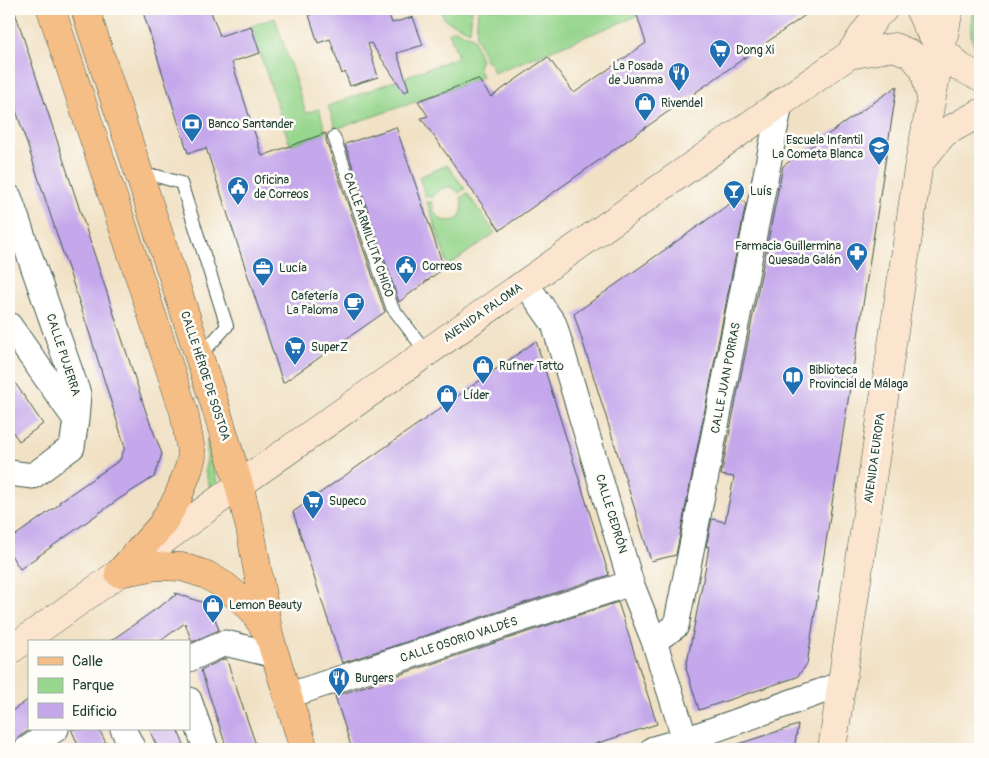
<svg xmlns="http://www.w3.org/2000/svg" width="989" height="758" viewBox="0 0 989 758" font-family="Pangolin,sans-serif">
  <rect width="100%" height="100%" fill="#fdfcf7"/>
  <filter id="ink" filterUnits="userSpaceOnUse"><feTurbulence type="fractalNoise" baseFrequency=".02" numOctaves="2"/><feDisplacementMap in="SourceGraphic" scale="10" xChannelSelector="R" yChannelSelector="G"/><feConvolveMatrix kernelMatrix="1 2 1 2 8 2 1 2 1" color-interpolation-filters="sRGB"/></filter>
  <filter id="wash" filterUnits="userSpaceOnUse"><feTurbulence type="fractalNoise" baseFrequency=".0096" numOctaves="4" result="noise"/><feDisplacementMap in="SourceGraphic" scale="20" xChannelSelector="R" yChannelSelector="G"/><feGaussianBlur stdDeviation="1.12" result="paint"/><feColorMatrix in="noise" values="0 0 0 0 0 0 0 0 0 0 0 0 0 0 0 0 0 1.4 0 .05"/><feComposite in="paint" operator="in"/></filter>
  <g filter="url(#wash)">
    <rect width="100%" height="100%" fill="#f1e1c4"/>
    <path fill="#96d68d" stroke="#5a8a60" d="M 440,9 L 472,9 L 470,31 L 445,20 Z
      M 478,9 L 635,9 L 637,16 L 494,73 L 490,63 L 485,59 L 476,36 Z
      M 973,9 L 980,9 L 980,51 C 979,50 975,46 974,45 C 969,36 971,19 973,9 Z
      M 275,18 L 306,113 L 319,109 L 326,133 L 290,145 L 251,26 Z
      M 453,29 L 473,37 L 481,60 L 478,67 L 482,77 L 418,101 L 336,129 L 328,106 L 458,57 L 449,32 Z
      M 447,165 L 465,189 L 459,193 C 450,183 440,187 433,197 L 425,196 L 419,177 Z
      M 467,193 L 495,233 L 448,266 L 427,202 L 432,202 L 434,212 L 442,220 C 460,224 465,214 461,198 Z
      M 207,438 L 218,487 L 212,494 L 205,471 L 207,458 Z"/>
    <g id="blocks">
      <path fill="#c5a8eb" d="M 9,9 L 14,9 L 146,412 L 162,454 L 154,477 L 119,499 L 20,569 L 9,552 L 9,540 L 60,504 L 59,502 L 120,460 L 125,447 L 92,341 L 9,89 Z
        M 142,9 L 210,9 L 220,36 L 251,26 L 260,53 L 232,62 L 262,156 L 326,133 L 326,140 L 385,312 L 283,383 L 206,148 L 188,153 Z
        M 325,9 L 387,9 L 392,23 L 413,17 L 423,45 L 397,53 L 409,90 L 404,92 L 371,43 L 368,44 L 378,77 L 350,86 L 345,72 L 342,74 L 330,39 L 318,43 L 309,15 Z
        M 635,9 L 814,9 L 500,230 L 421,118 L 428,116 L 418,101 L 478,79 L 491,97 L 548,57 L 574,93 L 646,43 Z
        M 897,86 L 807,664 L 797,677 L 699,710 L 686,668 L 706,565 L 709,546 L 706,547 L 712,519 L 725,522 L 734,477 L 721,475 L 783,166 Z
        M 396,127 L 444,268 L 399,302 L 345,144 Z
        M 738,198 L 746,203 L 676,555 L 651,561 L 574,314 Z
        M 536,341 L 609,575 L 342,663 L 293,512 Z
        M 9,374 L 43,424 L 19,441 L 9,427 Z
        M 175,593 L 210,605 L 219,630 L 192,642 L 185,623 L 159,642 L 109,642 L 176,595 Z
        M 618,602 L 657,724 L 580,749 L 352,749 L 335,696 Z
        M 226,658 L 256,745 L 253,746 L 254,749 L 227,749 L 201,670 Z
        M 29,699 L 29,730 L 19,737 L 14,744 L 9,748 L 9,713 Z
        M 798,725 L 794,749 L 736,749 L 735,745 Z
        M 71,729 L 99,729 L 109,749 L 80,749 Z
        M 149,729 L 177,729 L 186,749 L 158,749 Z"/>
    </g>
  </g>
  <g filter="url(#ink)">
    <use href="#blocks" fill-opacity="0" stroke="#3e564a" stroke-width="1"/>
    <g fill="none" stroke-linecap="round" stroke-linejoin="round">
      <g stroke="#3e564a" stroke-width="14">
        <path id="service" d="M 334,137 L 392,307 L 427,353
          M 140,178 L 157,176 L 181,183 L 227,326 L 199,357"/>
      </g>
      <g stroke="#3e564a" stroke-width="27">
        <path id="minor" d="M 9,197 L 78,394 L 76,420 L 72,447 L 33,476 L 9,473
          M 526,284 L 554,324 L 631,583 L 654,641 L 688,749
          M 9,325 L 76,420
          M 654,641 L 676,626 L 780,104
          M 189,659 L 225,643 L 275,655
          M 287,696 L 631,583
          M 189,700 L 206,749
          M 123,729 L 133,749
          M 27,749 L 56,729
          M 653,749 L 685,740 L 842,684"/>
      </g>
      <g stroke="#3e564a" stroke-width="29">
        <path id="secondary" d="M 919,9 L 928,28 L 941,49 L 961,68 L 980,77
          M 849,55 L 894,47 L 911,54 L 924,69 L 931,98
          M 920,162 L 944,133 L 980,113
          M 9,651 L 119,573 L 239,485 L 849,55 L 877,15 L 884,9
          M 832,749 L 918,169 L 949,9"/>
      </g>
      <g stroke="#3e564a" stroke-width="29">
        <path id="primary" d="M 51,9 L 184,412 L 192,456 L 189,468 L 178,497 L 161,526 L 119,573
          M 85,9 L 215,405 L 239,485 L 250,528 L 269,635 L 304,749
          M 119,573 L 157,566 L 182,567 L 207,575 L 225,586 L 251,608 L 267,632"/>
      </g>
      <use href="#service" stroke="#fff" stroke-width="12"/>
      <use href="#minor" stroke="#fff" stroke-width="25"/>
      <use href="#secondary" stroke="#fbe5cf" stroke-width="28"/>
      <use href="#primary" stroke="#f6be87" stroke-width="28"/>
    </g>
  </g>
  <defs>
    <g id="supermarket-pin" transform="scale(1.125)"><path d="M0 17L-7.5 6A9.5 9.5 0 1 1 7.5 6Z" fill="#1f6fb2" stroke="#fdfcf7"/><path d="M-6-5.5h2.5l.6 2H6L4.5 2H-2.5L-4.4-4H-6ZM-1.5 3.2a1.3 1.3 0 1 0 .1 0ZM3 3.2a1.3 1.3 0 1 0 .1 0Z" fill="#fff"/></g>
    <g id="restaurant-pin" transform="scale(1.125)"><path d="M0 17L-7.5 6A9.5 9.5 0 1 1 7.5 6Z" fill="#1f6fb2" stroke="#fdfcf7"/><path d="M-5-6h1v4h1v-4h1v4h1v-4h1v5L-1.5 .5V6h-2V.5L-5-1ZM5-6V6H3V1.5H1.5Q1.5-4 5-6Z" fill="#fff"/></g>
    <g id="shop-pin" transform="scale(1.125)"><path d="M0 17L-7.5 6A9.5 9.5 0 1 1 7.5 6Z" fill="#1f6fb2" stroke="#fdfcf7"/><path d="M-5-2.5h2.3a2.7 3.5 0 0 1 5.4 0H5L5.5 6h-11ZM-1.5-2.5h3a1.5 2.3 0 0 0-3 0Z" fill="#fff"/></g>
    <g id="bank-pin" transform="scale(1.125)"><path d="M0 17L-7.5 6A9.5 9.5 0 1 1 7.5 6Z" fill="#1f6fb2" stroke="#fdfcf7"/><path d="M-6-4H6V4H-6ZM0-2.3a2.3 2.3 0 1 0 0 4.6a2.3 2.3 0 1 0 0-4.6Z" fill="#fff"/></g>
    <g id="school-pin" transform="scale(1.125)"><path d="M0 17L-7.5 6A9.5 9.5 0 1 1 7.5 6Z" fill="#1f6fb2" stroke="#fdfcf7"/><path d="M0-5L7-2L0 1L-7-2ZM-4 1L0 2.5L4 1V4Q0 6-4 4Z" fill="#fff"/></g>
    <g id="civic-pin" transform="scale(1.125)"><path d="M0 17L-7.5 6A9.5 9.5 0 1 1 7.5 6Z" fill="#1f6fb2" stroke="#fdfcf7"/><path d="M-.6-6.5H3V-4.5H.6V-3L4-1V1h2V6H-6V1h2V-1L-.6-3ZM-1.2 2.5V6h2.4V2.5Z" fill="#fff"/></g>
    <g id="bar-pin" transform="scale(1.125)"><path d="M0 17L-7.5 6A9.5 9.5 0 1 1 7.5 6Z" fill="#1f6fb2" stroke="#fdfcf7"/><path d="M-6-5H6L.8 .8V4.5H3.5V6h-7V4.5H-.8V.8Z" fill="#fff"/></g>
    <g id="pharmacy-pin" transform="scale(1.125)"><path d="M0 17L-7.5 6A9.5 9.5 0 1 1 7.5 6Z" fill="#1f6fb2" stroke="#fdfcf7"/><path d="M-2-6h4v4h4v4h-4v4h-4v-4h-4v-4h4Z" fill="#fff"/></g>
    <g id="office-pin" transform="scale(1.125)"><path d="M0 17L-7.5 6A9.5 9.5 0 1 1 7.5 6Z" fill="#1f6fb2" stroke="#fdfcf7"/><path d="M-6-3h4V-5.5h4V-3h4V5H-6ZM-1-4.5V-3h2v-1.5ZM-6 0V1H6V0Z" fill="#fff"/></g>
    <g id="cafe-pin" transform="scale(1.125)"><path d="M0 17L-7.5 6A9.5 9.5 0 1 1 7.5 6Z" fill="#1f6fb2" stroke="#fdfcf7"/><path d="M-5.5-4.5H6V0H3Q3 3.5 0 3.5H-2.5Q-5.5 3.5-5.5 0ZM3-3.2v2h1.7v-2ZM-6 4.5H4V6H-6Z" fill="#fff"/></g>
    <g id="library-pin" transform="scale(1.125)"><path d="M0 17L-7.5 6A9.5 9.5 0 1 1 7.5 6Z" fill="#1f6fb2" stroke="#fdfcf7"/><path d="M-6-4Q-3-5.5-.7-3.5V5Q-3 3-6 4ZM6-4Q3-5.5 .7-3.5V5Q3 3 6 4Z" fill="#fff"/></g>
  </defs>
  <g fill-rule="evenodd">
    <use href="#supermarket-pin" x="720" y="50"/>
    <use href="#restaurant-pin" x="679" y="73"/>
    <use href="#shop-pin" x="645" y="103"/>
    <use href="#bank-pin" x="192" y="124"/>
    <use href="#school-pin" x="879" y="147"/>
    <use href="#civic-pin" x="238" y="187"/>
    <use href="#bar-pin" x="734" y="191"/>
    <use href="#pharmacy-pin" x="857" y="253"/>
    <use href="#civic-pin" x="406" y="266"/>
    <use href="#office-pin" x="263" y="268"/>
    <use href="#cafe-pin" x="354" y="303"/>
    <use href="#supermarket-pin" x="295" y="347"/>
    <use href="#shop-pin" x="483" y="366"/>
    <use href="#library-pin" x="793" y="377"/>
    <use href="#shop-pin" x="447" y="395"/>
    <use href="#supermarket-pin" x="313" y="501"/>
    <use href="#shop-pin" x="213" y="605"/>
    <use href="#restaurant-pin" x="339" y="678"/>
  </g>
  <g text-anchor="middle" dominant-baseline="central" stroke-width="5" stroke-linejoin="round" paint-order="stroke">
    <g font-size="12" fill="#1f3d34" stroke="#fdfcf7" text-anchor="start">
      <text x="736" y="50">Dong Xi</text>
      <text x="663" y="66" text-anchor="end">La Posada<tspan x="663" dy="14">de Juanma</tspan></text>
      <text x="661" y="103">Rivendel</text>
      <text x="208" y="124">Banco Santander</text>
      <text x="863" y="140" text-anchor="end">Escuela Infantil<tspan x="863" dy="14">La Cometa Blanca</tspan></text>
      <text x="254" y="180">Oficina<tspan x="254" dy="14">de Correos</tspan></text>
      <text x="750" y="191">Luís</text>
      <text x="841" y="246" text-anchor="end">Farmacia Guillermina<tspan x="841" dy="14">Quesada Galán</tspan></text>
      <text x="422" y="266">Correos</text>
      <text x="279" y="268">Lucía</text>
      <text x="338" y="296" text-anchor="end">Cafetería<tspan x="338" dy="14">La Paloma</tspan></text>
      <text x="311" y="347">SuperZ</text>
      <text x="499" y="366">Rufner Tatto</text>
      <text x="809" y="370">Biblioteca<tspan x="809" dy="14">Provincial de Málaga</tspan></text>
      <text x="463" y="395">Líder</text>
      <text x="329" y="501">Supeco</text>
      <text x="229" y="605">Lemon Beauty</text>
      <text x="355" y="678">Burgers</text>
    </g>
    <g font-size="12" fill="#1f3d34" stroke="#fdfcf7">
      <text transform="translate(368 235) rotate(71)">CALLE ARMILLITA CHICO</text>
      <text transform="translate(483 313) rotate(-35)">AVENIDA PALOMA</text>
      <text transform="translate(63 355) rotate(72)">CALLE PUJERRA</text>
      <text transform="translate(205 376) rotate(72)">CALLE HÉROE DE SOSTOA</text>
      <text transform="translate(726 378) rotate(-79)">CALLE JUAN PORRAS</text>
      <text transform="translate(875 458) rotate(-82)">AVENIDA EUROPA</text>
      <text transform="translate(611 514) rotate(73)">CALLE CEDRÓN</text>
      <text transform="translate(459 640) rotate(-18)">CALLE OSORIO VALDÉS</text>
    </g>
  </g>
  <rect width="989" height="758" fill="none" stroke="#fdfcf7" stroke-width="30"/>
  <rect x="28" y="640" width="162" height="90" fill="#fdfcf7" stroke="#a4b0a9"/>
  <rect x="38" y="657" width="25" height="8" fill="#f6be87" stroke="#a4b0a9"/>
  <text x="72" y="666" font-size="15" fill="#1f3d34">Calle</text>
  <rect x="38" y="678" width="25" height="15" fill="#96d68d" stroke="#a4b0a9"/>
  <text x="72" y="690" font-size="15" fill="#1f3d34">Parque</text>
  <rect x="38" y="703" width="25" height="15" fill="#c5a8eb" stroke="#a4b0a9"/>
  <text x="72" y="716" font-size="15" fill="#1f3d34">Edificio</text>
</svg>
